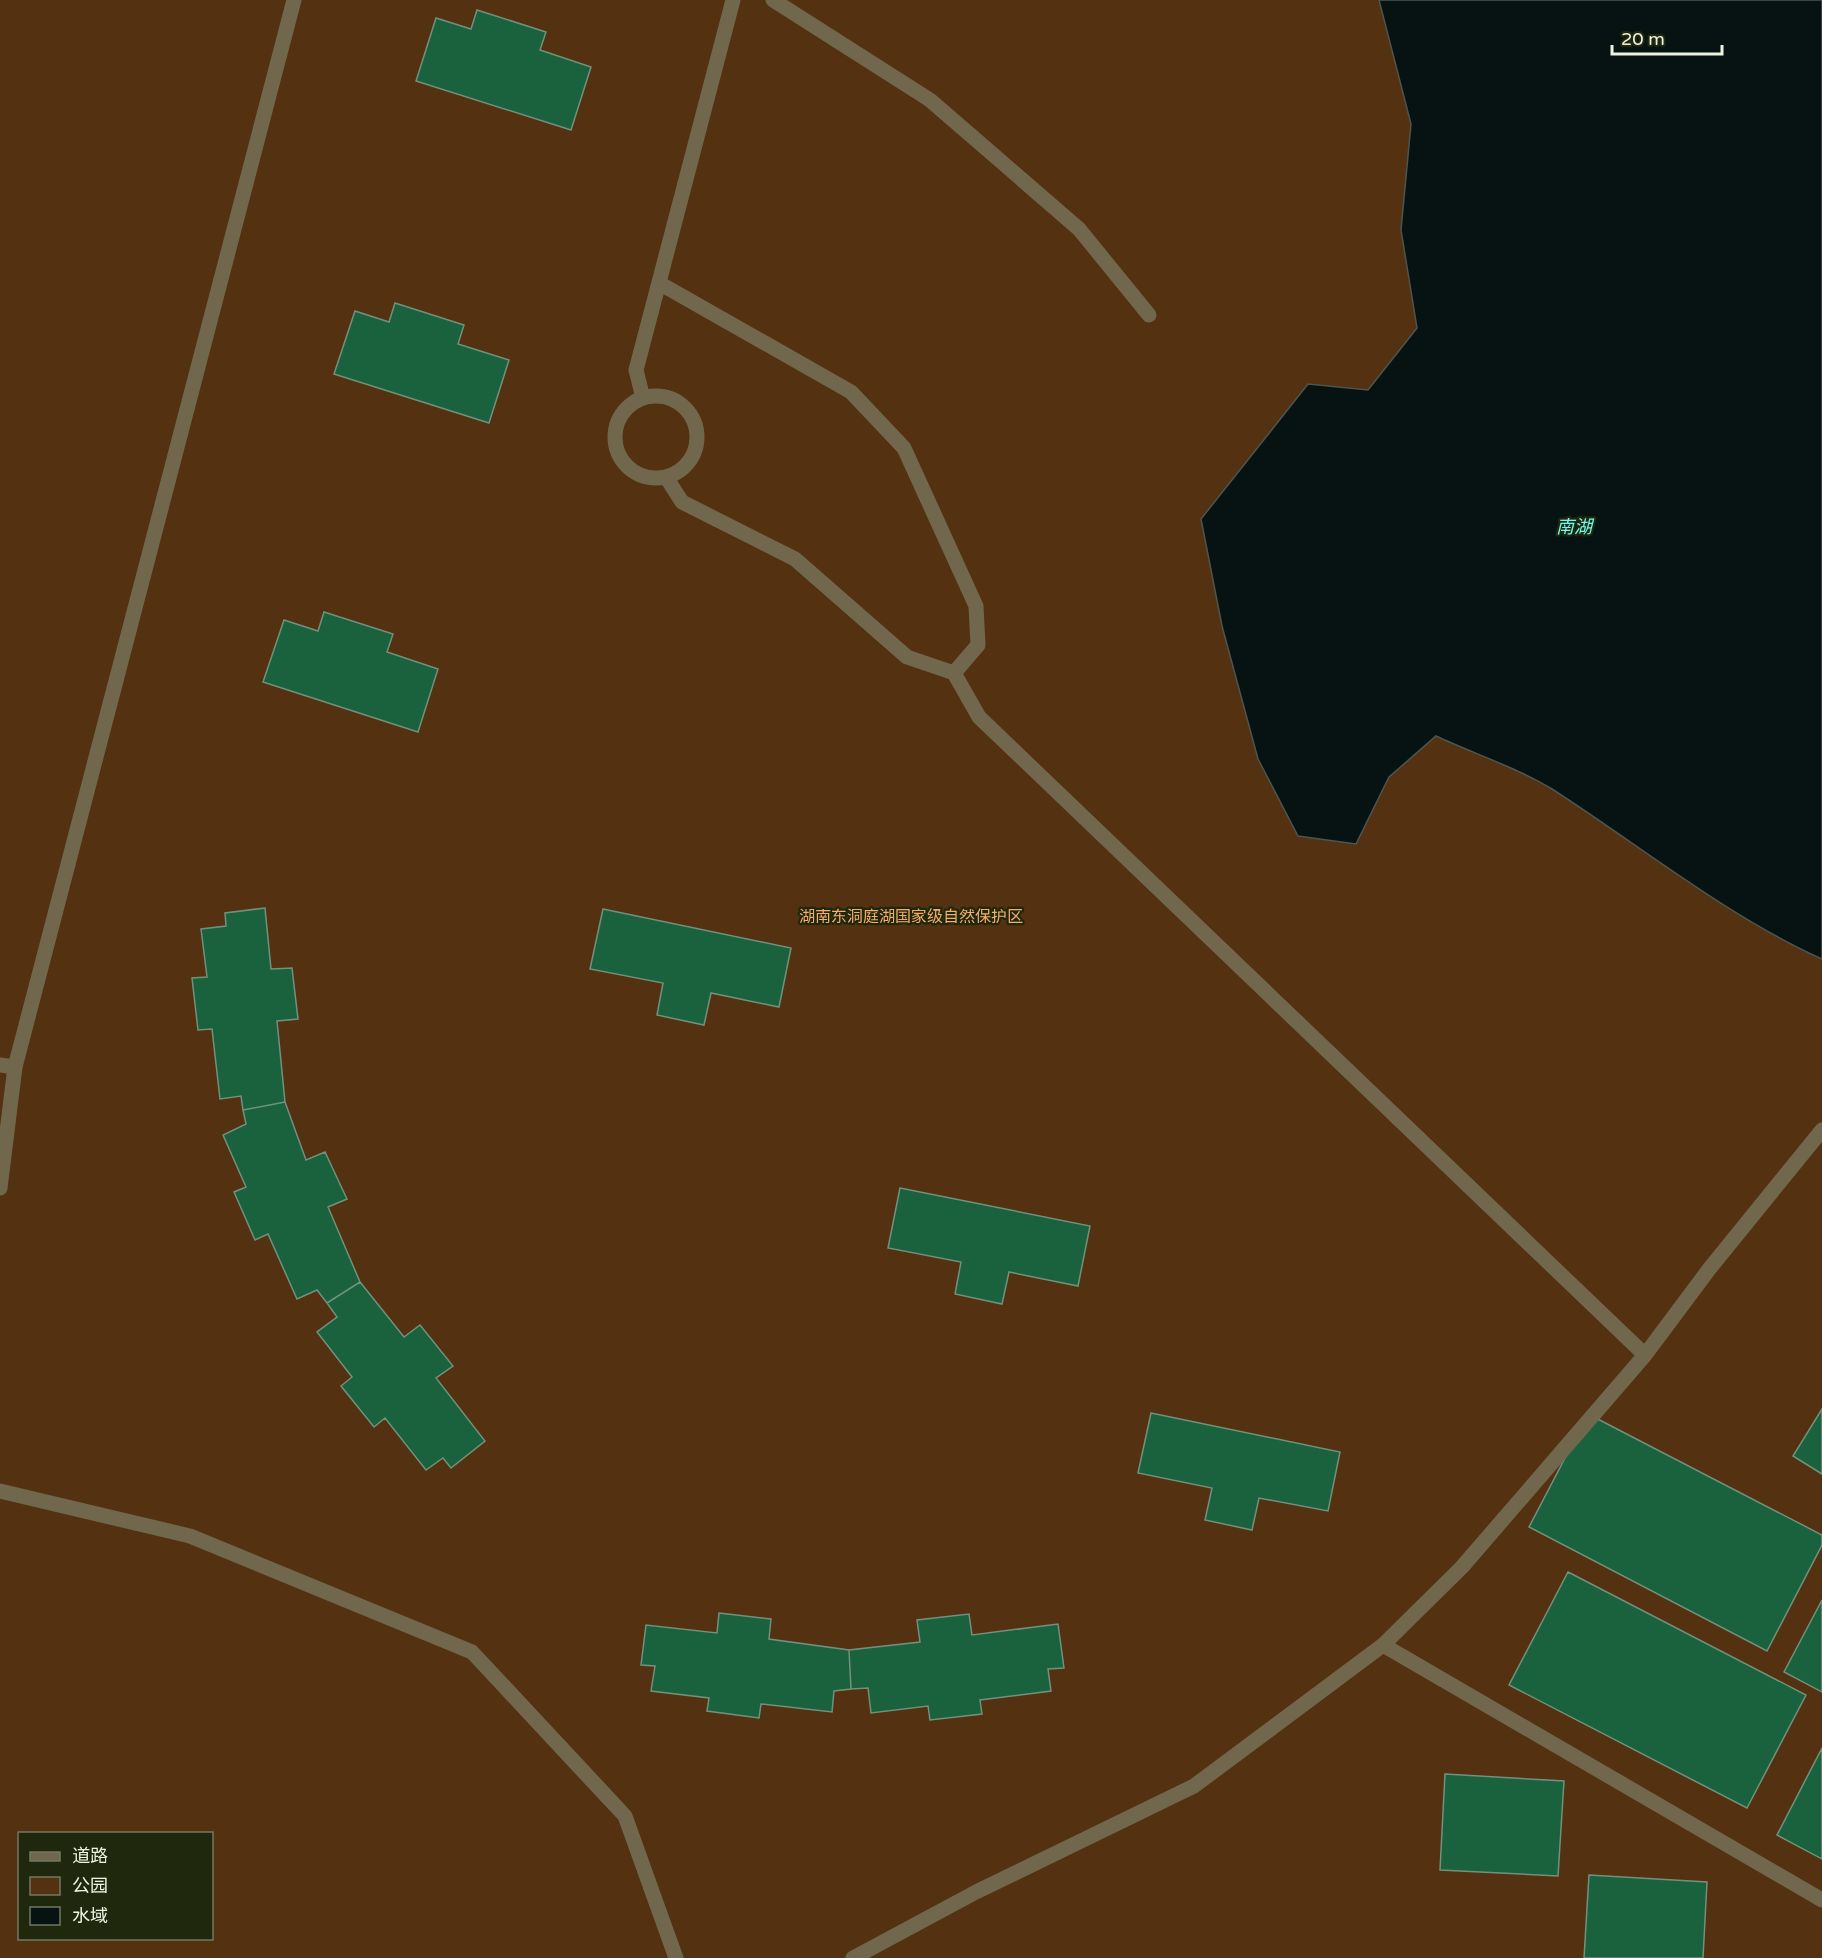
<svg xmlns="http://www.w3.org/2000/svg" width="1822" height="1958" viewBox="0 0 1822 1958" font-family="'Varela Round','Noto Sans SC',sans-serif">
  <rect width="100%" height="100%" fill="#1f280d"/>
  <path fill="#543110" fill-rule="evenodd" d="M 0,0 L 1822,0 L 1822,1958 L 0,1958 ZM 20,1834 L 212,1834 L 212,1938 L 20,1938 Z"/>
  <path fill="#071312" stroke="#4c5650" stroke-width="1.5" d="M 1379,0 L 1822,0 L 1822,959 C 1728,917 1639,845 1552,789 C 1518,768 1472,753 1436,736 L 1389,777 L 1356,844 L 1298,836 L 1258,759 L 1222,626 L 1201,519 L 1308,384 L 1368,390 L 1417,328 L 1401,230 L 1411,124 Z"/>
  <path fill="#1a613e" stroke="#71917d" stroke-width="1.5" d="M 477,10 L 546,32 L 540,50 L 591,67 L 571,130 L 416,81 L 436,18 L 471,29 Z
    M 395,303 L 464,325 L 458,344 L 509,360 L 489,423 L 334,374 L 355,311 L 389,322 Z
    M 324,612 L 393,634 L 387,652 L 438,669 L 418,732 L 263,682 L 284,620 L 318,631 Z
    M 265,908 L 271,969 L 292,968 L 298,1019 L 277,1021 L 285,1102 L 243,1110 L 241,1096 L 220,1099 L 212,1029 L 198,1030 L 192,978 L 207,977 L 201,929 L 226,926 L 225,913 Z
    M 603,909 L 791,948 L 779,1007 L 711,993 L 704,1025 L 657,1015 L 663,983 L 590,969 Z
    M 285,1102 L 306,1160 L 325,1152 L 347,1199 L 328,1207 L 360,1282 L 327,1303 L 317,1290 L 297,1299 L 268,1234 L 255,1240 L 234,1192 L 246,1187 L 223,1135 L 246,1124 L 243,1110 Z
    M 900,1188 L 1090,1226 L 1078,1286 L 1009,1272 L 1002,1304 L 955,1294 L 961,1262 L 888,1248 Z
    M 360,1282 L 404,1337 L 420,1325 L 453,1366 L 436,1378 L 485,1441 L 451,1468 L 443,1458 L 426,1470 L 385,1418 L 374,1427 L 341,1386 L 352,1377 L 317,1332 L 337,1317 L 327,1303 Z
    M 1822,1409 L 1822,1474 L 1793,1456 Z
    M 1151,1413 L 1340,1452 L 1328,1511 L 1259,1498 L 1252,1530 L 1205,1520 L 1212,1488 L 1138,1473 Z
    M 1588,1414 L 1822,1535 L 1822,1545 L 1767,1651 L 1529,1527 Z
    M 1568,1572 L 1806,1695 L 1747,1808 L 1509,1685 Z
    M 1822,1600 L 1822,1692 L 1784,1672 Z
    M 719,1613 L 771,1619 L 769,1639 L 849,1650 L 851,1689 L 834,1691 L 832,1712 L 761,1704 L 759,1718 L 707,1711 L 709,1698 L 651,1691 L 655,1666 L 641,1665 L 646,1625 L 717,1633 Z
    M 969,1614 L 972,1635 L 1058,1624 L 1064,1668 L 1048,1669 L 1051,1691 L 980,1700 L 982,1714 L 930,1720 L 928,1706 L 871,1713 L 868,1688 L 851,1689 L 849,1650 L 920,1642 L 917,1620 Z
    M 1822,1748 L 1822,1859 L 1777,1835 Z
    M 1445,1774 L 1564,1781 L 1558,1876 L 1440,1870 Z
    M 1589,1875 L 1707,1882 L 1703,1958 L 1584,1958 Z"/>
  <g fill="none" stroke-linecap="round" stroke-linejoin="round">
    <path stroke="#70674d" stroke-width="15" d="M 773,0 L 930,100 L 1079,229 L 1149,315
      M 659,283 L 851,392 L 904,448 L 976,606 L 978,645 L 954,673 L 979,717 L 1645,1355
      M615 437a41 41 0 1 1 82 0a41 41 0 1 1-82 0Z
      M 643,398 L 636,370 L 733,0
      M 666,477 L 682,502 L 795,559 L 907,657 L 954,673
      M 0,1065 L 15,1067
      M 1383,1645 L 1822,1900
      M 853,1958 L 976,1892 L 1194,1786 L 1383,1645 L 1462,1567 L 1645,1355 L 1710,1268 L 1822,1130"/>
    <path stroke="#70674d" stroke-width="15" d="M 0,1188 L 15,1067 L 294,0
      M 0,1491 L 190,1536 L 472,1652 L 625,1816 L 676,1958"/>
  </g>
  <g text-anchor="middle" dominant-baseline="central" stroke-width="4.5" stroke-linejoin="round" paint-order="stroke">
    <g font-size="16" fill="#f7ac6a" stroke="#1f280d">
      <text x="911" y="917">湖南东洞庭湖国家级自然保护区</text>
    </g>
    <g font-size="18" font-style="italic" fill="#6ff9f0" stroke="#1f280d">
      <text x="1574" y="527">南湖</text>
    </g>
  </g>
  <rect x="18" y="1832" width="195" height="108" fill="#1f280d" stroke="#717962" stroke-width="1.5"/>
  <rect x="30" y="1852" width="30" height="9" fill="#70674d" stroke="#717962" stroke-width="1.5"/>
  <text x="72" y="1862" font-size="18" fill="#ecf3e2">道路</text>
  <rect x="30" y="1877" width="30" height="18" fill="#543110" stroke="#717962" stroke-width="1.5"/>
  <text x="72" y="1892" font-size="18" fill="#ecf3e2">公园</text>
  <rect x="30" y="1907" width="30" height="18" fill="#071312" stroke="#717962" stroke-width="1.5"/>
  <text x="72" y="1922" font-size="18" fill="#ecf3e2">水域</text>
  <path d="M1612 45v9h110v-9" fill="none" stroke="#ecf3e2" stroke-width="3"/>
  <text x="1621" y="45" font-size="18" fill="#ecf3e2" stroke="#1f280d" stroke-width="4.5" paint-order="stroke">20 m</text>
</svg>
